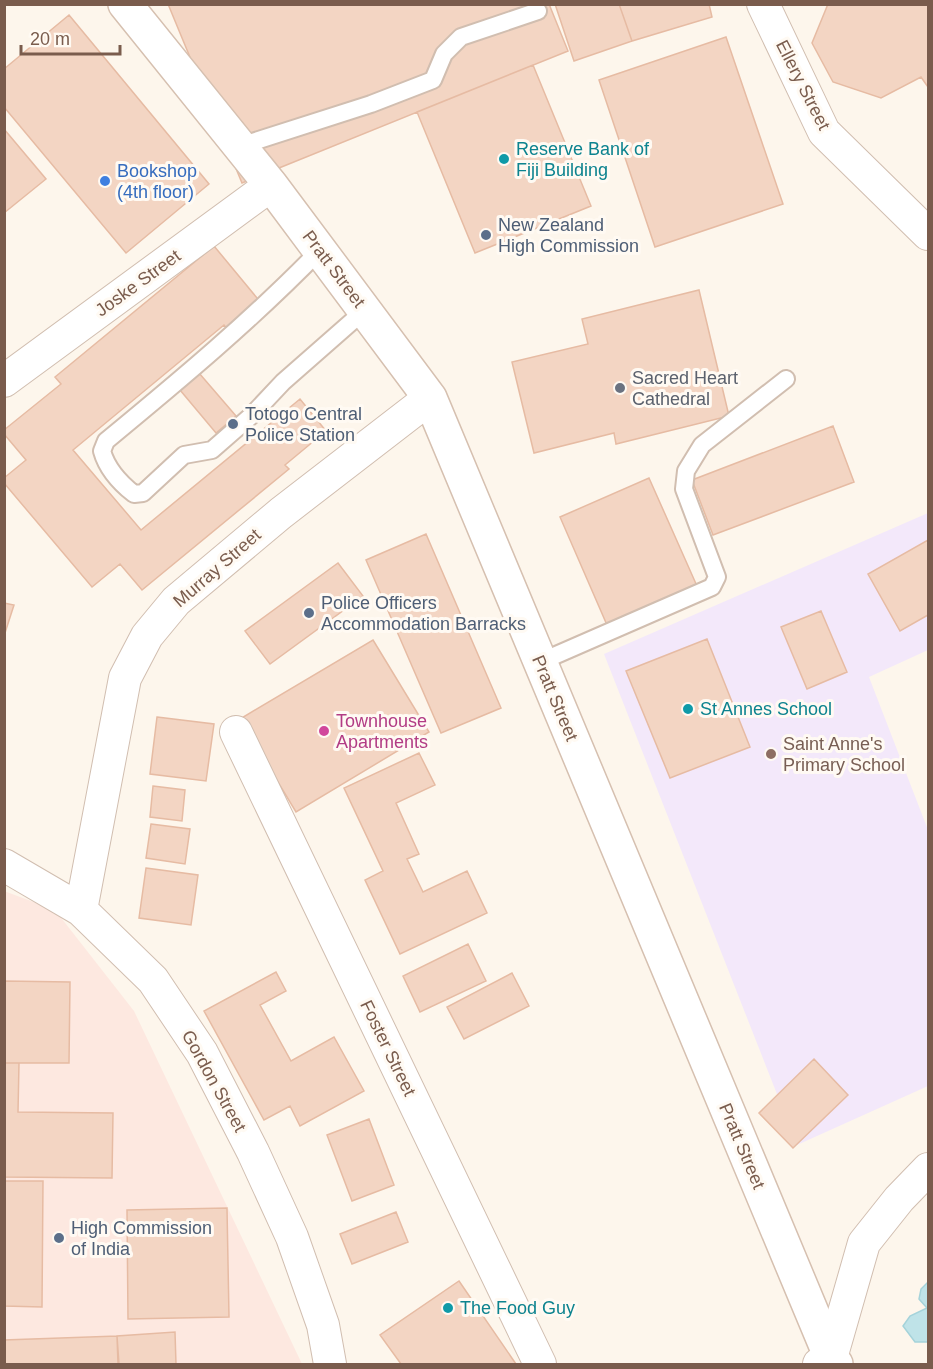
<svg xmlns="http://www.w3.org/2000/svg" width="933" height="1369" viewBox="0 0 933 1369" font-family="Helvetica,sans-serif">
  <rect width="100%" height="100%" fill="#fdf6ec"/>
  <path fill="#fde8e0" d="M 4,891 L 55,910 L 134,1011 L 302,1364 L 5,1364 Z"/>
  <path fill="#f3e8fa" d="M 928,513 L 928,650 L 869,677 L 928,830 L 928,1086 L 797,1145 L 604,654 Z"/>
  <path fill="#bfe3e8" stroke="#a5d3da" stroke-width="1.5" d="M 928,1282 L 928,1342 L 915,1342 L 903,1326 L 910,1316 L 927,1308 L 919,1299 L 921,1289 Z"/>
  <path fill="#f3d5c3" stroke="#e6bba3" stroke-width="1.5" d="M 168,4 L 549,4 L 568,51 L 242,183 Z
    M 555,4 L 619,4 L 632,41 L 574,61 Z
    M 619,4 L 709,4 L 712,17 L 632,41 Z
    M 828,4 L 928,4 L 928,87 L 921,77 L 881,98 L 833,82 L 812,43 Z
    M 69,15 L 209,184 L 126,253 L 4,107 L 4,69 Z
    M 726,37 L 783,204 L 655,247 L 599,80 Z
    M 533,65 L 591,206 L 475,253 L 417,112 Z
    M 4,129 L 46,179 L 4,213 Z
    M 214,246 L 262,304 L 229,331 L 224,325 L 73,450 L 141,530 L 300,399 L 326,431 L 285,465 L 289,469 L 142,590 L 120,564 L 92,587 L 4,483 L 4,478 L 26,460 L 4,434 L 4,430 L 61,384 L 55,377 Z
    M 699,290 L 729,416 L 616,444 L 614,433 L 534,453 L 512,362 L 588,344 L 582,319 Z
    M 199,373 L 236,416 L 216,433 L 180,390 Z
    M 833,426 L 854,482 L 713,535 L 692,480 Z
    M 649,478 L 697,586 L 607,625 L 560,517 Z
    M 426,534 L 501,708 L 441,733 L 366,560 Z
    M 928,540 L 928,615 L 900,631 L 868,574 Z
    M 338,563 L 363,596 L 270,664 L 245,631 Z
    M 4,603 L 14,605 L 4,636 Z
    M 821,611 L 847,672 L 807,689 L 781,627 Z
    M 707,639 L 750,747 L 670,778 L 626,671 Z
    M 373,640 L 429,732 L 296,812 L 240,719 Z
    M 157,717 L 214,724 L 206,781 L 150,774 Z
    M 419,753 L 435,785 L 396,803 L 419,854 L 407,859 L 423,892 L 467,871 L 487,913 L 400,954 L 365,880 L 383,871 L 344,788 Z
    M 153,786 L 185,790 L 182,821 L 150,817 Z
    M 151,824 L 190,829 L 185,864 L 146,858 Z
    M 146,868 L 198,875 L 191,925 L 139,918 Z
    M 468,944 L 486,981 L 420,1012 L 403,976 Z
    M 276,972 L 286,991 L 260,1005 L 291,1061 L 334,1037 L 364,1091 L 300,1126 L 290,1106 L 264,1120 L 204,1011 Z
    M 512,973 L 529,1006 L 464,1039 L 447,1007 Z
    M 4,981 L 70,982 L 69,1063 L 4,1063 Z
    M 814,1059 L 848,1095 L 793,1148 L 759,1113 Z
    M 4,1063 L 19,1063 L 18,1112 L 113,1113 L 112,1178 L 4,1177 Z
    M 369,1119 L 394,1185 L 352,1201 L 327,1135 Z
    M 4,1181 L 43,1181 L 42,1307 L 4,1306 Z
    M 227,1208 L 229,1317 L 128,1319 L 127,1210 Z
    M 396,1212 L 408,1242 L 352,1264 L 340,1234 Z
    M 459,1281 L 516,1364 L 401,1364 L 380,1335 Z
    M 175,1332 L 176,1364 L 119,1364 L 117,1336 Z
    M 117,1336 L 118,1364 L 4,1364 L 4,1340 Z"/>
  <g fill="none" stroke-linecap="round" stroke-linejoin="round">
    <g stroke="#d1beb0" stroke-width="20">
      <path id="service" d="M 240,146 L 371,104 L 433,80 L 444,54 L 461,37 L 538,11
        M 320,250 C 253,319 180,380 106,441 L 102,451 C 107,469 120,483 134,494 L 143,493 L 184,455 L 212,450 L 252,415 L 283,382 L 365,310
        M 540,662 L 712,587 L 717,577 L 684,489 L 686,471 L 702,445 L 786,379"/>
    </g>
    <g stroke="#d1beb0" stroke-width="34">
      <path id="minor" d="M 763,4 L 824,132 L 928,234
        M 4,381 L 271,185
        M 236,732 L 540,1364
        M 4,865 L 81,910 L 153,980 L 202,1053 L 253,1152 L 292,1237 L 323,1325 L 330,1364
        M 81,910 L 125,678 L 147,636 L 176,601 L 281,513 L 430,398
        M 819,1364 L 831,1358 L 864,1243 L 899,1199 L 928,1169"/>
    </g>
    <g stroke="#d6c0b0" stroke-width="36">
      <path id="secondary" d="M 125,4 L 271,185 L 430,398 L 831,1358 L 836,1364"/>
    </g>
    <use href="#service" stroke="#fff" stroke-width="16"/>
    <use href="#minor" stroke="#fff" stroke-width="32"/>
    <use href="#secondary" stroke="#fff" stroke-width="33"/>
  </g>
  <g fill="#0f9aa8" stroke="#fffaf3" stroke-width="2">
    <circle cx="504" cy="159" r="6"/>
    <circle cx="688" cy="709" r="6"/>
    <circle cx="448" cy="1308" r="6"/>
  </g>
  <circle fill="#3f7fe0" stroke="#fffaf3" stroke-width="2" cx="105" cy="181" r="6"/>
  <g fill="#5c6f8a" stroke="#fffaf3" stroke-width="2">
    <circle cx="486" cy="235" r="6"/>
    <circle cx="233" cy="424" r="6"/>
    <circle cx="309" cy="613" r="6"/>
    <circle cx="59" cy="1238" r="6"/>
  </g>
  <circle fill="#6b7280" stroke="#fffaf3" stroke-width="2" cx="620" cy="388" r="6"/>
  <circle fill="#d1479c" stroke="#fffaf3" stroke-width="2" cx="324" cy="731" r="6"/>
  <circle fill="#8d6e63" stroke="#fffaf3" stroke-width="2" cx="771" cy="754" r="6"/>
  <g text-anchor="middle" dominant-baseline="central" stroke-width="6" stroke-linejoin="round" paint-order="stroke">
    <g font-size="18" fill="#7a5c4d" stroke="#fffaf3">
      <text transform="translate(803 85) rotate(63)">Ellery Street</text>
      <text transform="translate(334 269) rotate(53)">Pratt Street</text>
      <text transform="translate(138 283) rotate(-36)">Joske Street</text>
      <text transform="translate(217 568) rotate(-41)">Murray Street</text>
      <text transform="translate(555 698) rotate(67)">Pratt Street</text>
      <text transform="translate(388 1048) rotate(64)">Foster Street</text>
      <text transform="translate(214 1081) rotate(61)">Gordon Street</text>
      <text transform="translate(742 1146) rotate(67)">Pratt Street</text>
    </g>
    <g font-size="18" fill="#0d838f" stroke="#fffaf3" text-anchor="start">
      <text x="516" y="149">Reserve Bank of<tspan x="516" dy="21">Fiji Building</tspan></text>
      <text x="700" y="709">St Annes School</text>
      <text x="460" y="1308">The Food Guy</text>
    </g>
    <g font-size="18" fill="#366cbe" stroke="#fffaf3" text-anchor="start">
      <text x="117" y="171">Bookshop<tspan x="117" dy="21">(4th floor)</tspan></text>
    </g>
    <g font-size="18" fill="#4e5e75" stroke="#fffaf3" text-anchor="start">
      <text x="498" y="225">New Zealand<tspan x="498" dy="21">High Commission</tspan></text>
      <text x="245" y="414">Totogo Central<tspan x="245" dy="21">Police Station</tspan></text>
      <text x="321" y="603">Police Officers<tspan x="321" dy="21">Accommodation Barracks</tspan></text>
      <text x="71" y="1228">High Commission<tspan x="71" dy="21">of India</tspan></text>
    </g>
    <g font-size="18" fill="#5b616d" stroke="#fffaf3" text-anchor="start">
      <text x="632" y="378">Sacred Heart<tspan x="632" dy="21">Cathedral</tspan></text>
    </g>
    <g font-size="18" fill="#b23c85" stroke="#fffaf3" text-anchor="start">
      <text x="336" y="721">Townhouse<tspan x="336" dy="21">Apartments</tspan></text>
    </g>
    <g font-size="18" fill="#785e54" stroke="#fffaf3" text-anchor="start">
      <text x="783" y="744">Saint Anne's<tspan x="783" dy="21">Primary School</tspan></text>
    </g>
  </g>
  <rect width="933" height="1369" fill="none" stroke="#7a5c4d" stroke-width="12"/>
  <path d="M21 45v9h99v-9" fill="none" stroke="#7a5c4d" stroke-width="3"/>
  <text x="30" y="45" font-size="18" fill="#7a5c4d" stroke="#fffaf3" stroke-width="4.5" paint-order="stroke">20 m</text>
</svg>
